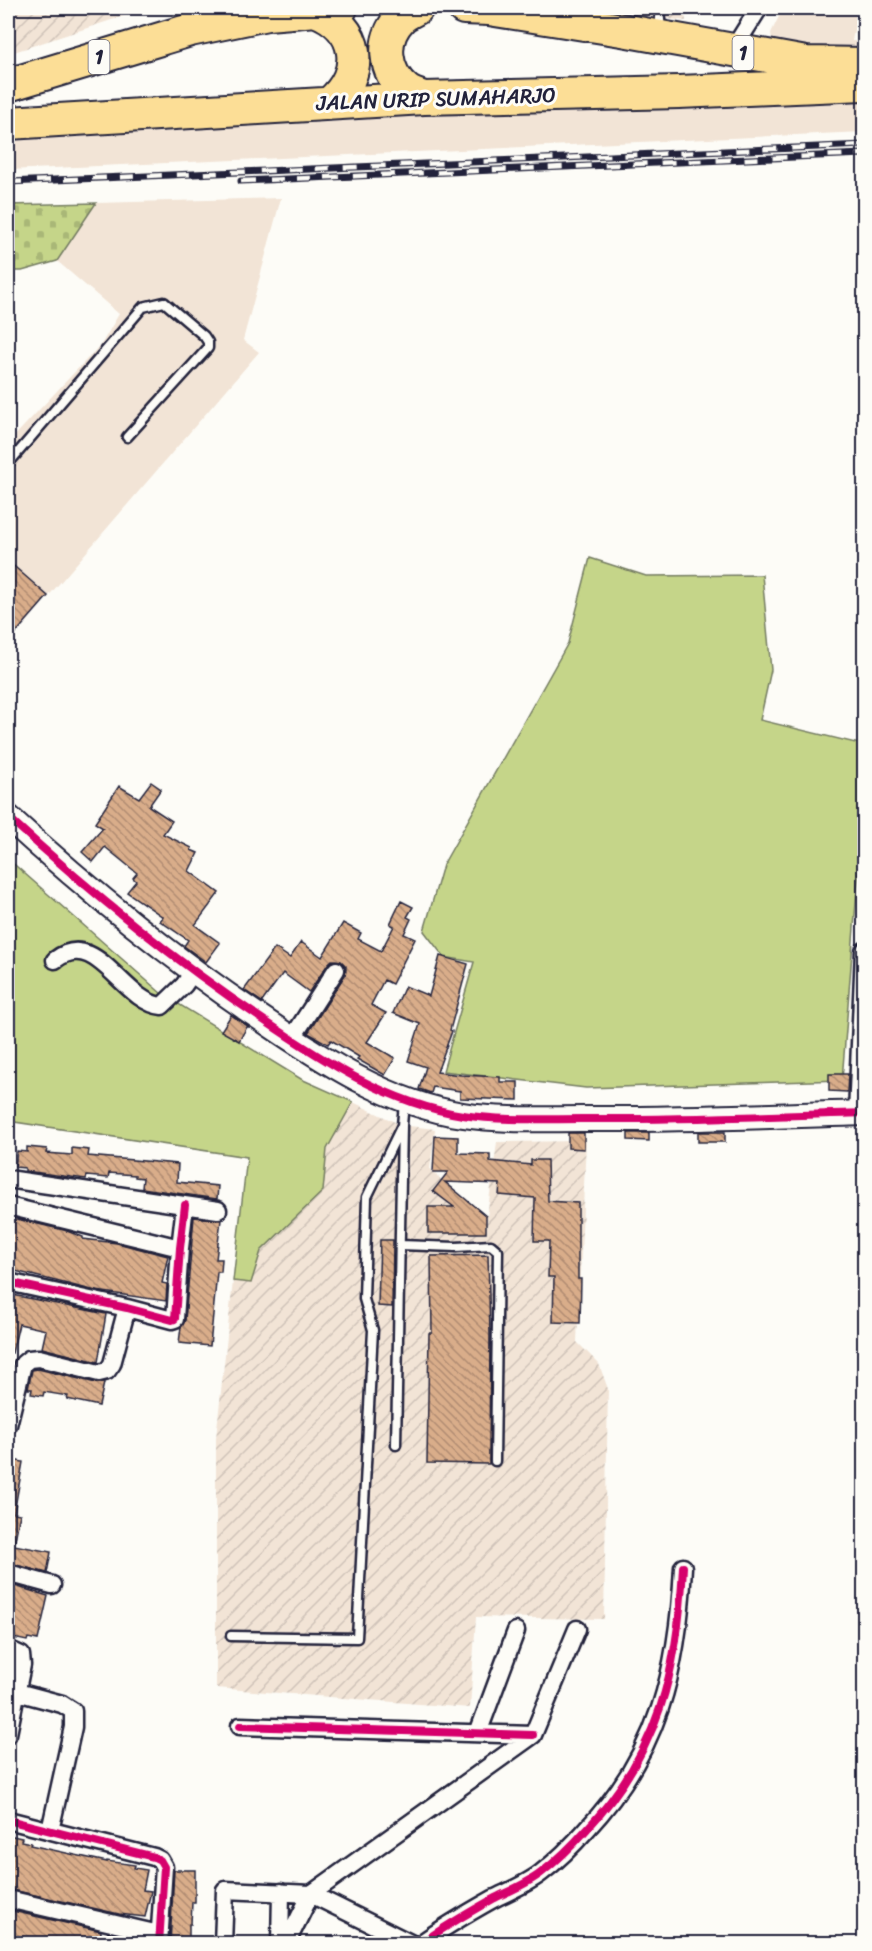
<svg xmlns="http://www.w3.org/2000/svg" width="872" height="1951" viewBox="0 0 872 1951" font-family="Sriracha,sans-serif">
  <defs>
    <pattern id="industrial-furrows" width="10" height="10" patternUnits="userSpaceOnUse" patternTransform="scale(1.5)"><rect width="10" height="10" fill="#f2e4d6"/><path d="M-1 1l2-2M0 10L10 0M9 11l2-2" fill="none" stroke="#cfc3b9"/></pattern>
    <pattern id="cemetery-stones" width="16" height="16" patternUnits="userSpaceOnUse" patternTransform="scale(1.5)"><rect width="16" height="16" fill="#c5d589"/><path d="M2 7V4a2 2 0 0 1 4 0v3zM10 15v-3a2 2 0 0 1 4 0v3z" fill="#a9b777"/></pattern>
    <pattern id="building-back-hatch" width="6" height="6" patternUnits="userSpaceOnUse" patternTransform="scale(1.5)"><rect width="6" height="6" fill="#d9ad8a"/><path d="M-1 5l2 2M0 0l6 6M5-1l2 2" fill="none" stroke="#b08c72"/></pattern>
  </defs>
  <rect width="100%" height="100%" fill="#fdfcf7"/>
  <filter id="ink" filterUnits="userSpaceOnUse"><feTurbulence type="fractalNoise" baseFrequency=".0167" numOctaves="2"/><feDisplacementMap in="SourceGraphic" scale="12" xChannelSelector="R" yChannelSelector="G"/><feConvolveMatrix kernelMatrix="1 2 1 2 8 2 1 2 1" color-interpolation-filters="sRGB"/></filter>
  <g filter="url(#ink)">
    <path fill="#f2e4d6" d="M 783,8 L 858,8 L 852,41 L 864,41 L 864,132 L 8,170 L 8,123 L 780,87 L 771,33 Z
      M 281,198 L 243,340 L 259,352 L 8,643 L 8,443 L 102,343 L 119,314 L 57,261 L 96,203 Z"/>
    <path fill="url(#industrial-furrows)" d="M 8,8 L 148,8 L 8,54 Z
      M 629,8 L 684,8 L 686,21 L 630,14 Z
      M 353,1102 L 401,1125 L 435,1129 L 430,1169 L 486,1224 L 497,1142 L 586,1141 L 577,1342 L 599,1364 L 608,1389 L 604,1619 L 476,1617 L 470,1708 L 216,1688 L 216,1438 L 233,1281 L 251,1283 L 261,1251 L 323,1191 L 327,1149 Z"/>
    <path fill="#c5d589" stroke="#747c62" stroke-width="1.5" d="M 590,558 L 646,576 L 762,575 L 771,670 L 760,720 L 864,745 L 864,801 L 842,1080 L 586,1088 L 443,1071 L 474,962 L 444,957 L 424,931 L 443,865 L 568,643 Z
      M 8,859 L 162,994 L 301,1079 L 353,1102 L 327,1149 L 323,1191 L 261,1251 L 251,1283 L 233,1281 L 247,1157 L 8,1121 Z"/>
    <path fill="url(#cemetery-stones)" stroke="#747c62" stroke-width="1.5" d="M 96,203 L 57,261 L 22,271 L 8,271 L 8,205 Z"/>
    <path fill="url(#building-back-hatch)" stroke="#22223b" stroke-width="1.5" d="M 8,561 L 48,596 L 8,642 Z
      M 151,782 L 161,789 L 149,806 L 172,821 L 163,834 L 192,848 L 191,850 L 198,853 L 189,871 L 219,893 L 195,925 L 220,943 L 206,962 L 184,946 L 188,940 L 160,921 L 163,917 L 127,892 L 136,881 L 133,878 L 137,873 L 105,847 L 93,862 L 82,852 L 103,828 L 95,823 L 119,786 L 139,798 Z
      M 401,901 L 413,907 L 407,917 L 411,919 L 404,934 L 415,939 L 392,984 L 384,980 L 371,1005 L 386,1013 L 367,1042 L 395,1058 L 385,1075 L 357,1059 L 359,1057 L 331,1040 L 328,1044 L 308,1033 L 345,975 L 346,966 L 341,961 L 332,960 L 328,964 L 309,992 L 283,973 L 262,1002 L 244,990 L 275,948 L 290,958 L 301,942 L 322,957 L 343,923 L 361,933 L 358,939 L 381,951 L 394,926 L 390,924 Z
      M 440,956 L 468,964 L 450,1030 L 452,1031 L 437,1072 L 461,1075 L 500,1077 L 500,1082 L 518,1082 L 518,1100 L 460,1098 L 460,1091 L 433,1087 L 431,1093 L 419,1089 L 426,1067 L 408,1061 L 420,1024 L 393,1013 L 405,986 L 429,996 Z
      M 231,1015 L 249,1027 L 247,1027 L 239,1041 L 221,1031 Z
      M 829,1074 L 848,1074 L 847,1092 L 829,1091 Z
      M 698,1132 L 725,1132 L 725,1142 L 698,1142 Z
      M 568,1133 L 584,1133 L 584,1149 L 568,1148 Z
      M 628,1133 L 649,1133 L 649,1141 L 628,1140 Z
      M 435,1136 L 458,1137 L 458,1153 L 490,1154 L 490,1161 L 531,1165 L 531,1160 L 547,1160 L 548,1201 L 578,1203 L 578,1279 L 581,1279 L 580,1323 L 553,1322 L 554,1277 L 548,1277 L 549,1241 L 534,1241 L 535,1198 L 499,1195 L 500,1184 L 445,1182 L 486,1216 L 486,1233 L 428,1233 L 428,1207 L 454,1207 L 433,1191 L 448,1172 L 433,1172 Z
      M 27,1147 L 47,1149 L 46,1153 L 72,1155 L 72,1148 L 89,1150 L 88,1156 L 178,1164 L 177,1182 L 218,1186 L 217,1199 L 142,1188 L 143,1178 L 135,1177 L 135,1175 L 109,1173 L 108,1178 L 87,1176 L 86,1179 L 25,1171 L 25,1168 L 15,1167 L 17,1151 L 27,1152 Z
      M 8,1217 L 64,1230 L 83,1237 L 83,1239 L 117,1243 L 168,1256 L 162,1283 L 167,1284 L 166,1301 L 96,1291 L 11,1270 L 12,1264 L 8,1263 Z
      M 194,1217 L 221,1220 L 216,1259 L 222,1259 L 221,1272 L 217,1272 L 210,1346 L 179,1343 L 181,1327 L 185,1320 Z
      M 380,1240 L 393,1240 L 392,1307 L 378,1306 Z
      M 488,1255 L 490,1334 L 489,1464 L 427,1463 L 429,1333 L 432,1333 L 431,1256 Z
      M 8,1294 L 106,1314 L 98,1362 L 42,1348 L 46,1330 L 19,1324 L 12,1353 L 8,1352 Z
      M 38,1369 L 96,1383 L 104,1383 L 99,1406 L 67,1399 L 68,1396 L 44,1392 L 43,1396 L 31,1394 L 32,1389 L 28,1389 L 32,1370 Z
      M 8,1459 L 23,1462 L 14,1513 L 20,1514 L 14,1545 L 51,1552 L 47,1573 L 8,1563 Z
      M 8,1584 L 48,1596 L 38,1640 L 28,1638 L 27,1641 L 8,1637 Z
      M 8,1835 L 22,1838 L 21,1841 L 31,1843 L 30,1845 L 107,1862 L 107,1861 L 135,1865 L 134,1868 L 147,1870 L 143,1890 L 151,1891 L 145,1917 L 119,1914 L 8,1889 Z
      M 174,1870 L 195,1870 L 195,1902 L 192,1902 L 191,1924 L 189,1924 L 189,1944 L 170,1944 Z
      M 8,1910 L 101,1931 L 100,1944 L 33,1944 L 8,1938 Z"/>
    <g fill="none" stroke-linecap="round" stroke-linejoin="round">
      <g stroke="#22223b" stroke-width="13">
        <path id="lane" d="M 659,8 L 661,31
          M 8,464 L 143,307 L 164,302 L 204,336 L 208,342 L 208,348 L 127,437
          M 400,1245 L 456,1247 L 491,1245 L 498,1251 L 495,1461
          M 396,1445 L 402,1125 L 404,1103
          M 231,1636 L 357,1638 L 373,1330 L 364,1299 L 367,1197 L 402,1125"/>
      </g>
      <g stroke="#22223b" stroke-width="21">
        <path id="street" d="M 732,51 L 759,8
          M 55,960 C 97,927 122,1002 162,1006 L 184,985 L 193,972
          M 291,1040 L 336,970
          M 857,1114 L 864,951
          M 8,1179 L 218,1210
          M 8,1206 L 180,1248
          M 8,1282 L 127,1308 L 172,1320 L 175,1319 L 180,1248 L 185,1205
          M 8,1425 L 23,1364 L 29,1359 L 39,1358 L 99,1373 L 107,1371 L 112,1364 L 127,1308
          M 8,1573 L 52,1585
          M 8,1649 L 21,1655 L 22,1665 L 8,1734
          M 17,1692 L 62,1704 L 73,1711 L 73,1727 L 50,1831
          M 240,1726 L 533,1735
          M 478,1733 L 516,1631
          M 8,1820 L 154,1857 L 160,1860 L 164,1867 L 159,1944
          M 8,1899 L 159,1934
          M 223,1944 L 225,1890 L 311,1894 L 412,1944
          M 280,1944 L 281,1892
          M 286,1944 L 311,1894 L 533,1735 L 577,1629
          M 420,1944 C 444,1927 468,1913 493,1899 C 509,1891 527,1884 541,1873 C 558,1860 573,1845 587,1829 C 659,1752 678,1670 683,1567"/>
      </g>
      <g stroke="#22223b" stroke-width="28">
        <path id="secondary" d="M 8,817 C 88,890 171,958 262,1019 C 322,1060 389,1104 463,1115 C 502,1121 543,1119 582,1119 C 676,1120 770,1116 864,1113"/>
      </g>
      <g stroke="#22223b" stroke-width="36">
        <path id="highway" d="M 417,8 C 412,11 405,14 401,18 C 380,39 384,72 406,90 C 411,94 418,96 424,98
          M 464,8 L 489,9 L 622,30 L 806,63 L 864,64
          M 315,10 C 360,27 366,73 330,103
          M 8,85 L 190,30 L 267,14 L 341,8
          M 8,123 L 424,98 L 679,92 L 864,84"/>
      </g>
      <use href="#lane" stroke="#fdfcf7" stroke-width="8"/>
      <use href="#street" stroke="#fdfcf7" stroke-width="16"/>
      <use href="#secondary" stroke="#fdfcf7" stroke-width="24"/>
      <use href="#highway" stroke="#fcde96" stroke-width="32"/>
      <g stroke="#22223b" stroke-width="7">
        <path id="rail" d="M 241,181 L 864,154
          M 8,182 L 864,145"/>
      </g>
      <use href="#rail" stroke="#fdfcf7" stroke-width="4.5" stroke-dasharray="14" stroke-linecap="butt"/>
      <g stroke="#fdfcf7" stroke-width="11">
        <path id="cycleway" d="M 8,817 C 88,890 171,958 262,1019 C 322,1060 389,1104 463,1115 C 502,1121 543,1119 582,1119 C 676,1120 770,1116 864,1113
          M 8,1282 L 127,1308 L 172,1320 L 175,1319 L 180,1248 L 185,1205
          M 240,1726 L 533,1735
          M 8,1820 L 154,1857 L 160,1860 L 164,1867 L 159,1944
          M 420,1944 C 444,1927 468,1913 493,1899 C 509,1891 527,1884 541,1873 C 558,1860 573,1845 587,1829 C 659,1752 678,1670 683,1567"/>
      </g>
      <use href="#cycleway" stroke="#d6006c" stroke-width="8"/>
    </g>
  </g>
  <g text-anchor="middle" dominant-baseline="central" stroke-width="6" stroke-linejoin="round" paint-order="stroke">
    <g fill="#fdfcf7" stroke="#646373" stroke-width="1.5">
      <rect x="732.5" y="36" width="21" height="34" rx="4.5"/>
      <rect x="88.5" y="40" width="21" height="34" rx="4.5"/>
    </g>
    <g font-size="20" font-weight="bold" fill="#22223b">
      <text x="743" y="53">1</text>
      <text x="99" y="57">1</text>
    </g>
    <g font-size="21" fill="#22223b" stroke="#fdfcf7">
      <text transform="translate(436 99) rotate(-2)">JALAN URIP SUMAHARJO</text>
    </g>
  </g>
  <rect width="872" height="1951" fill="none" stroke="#fdfcf7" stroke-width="30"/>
  <rect x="15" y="15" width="842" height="1921" fill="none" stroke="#22223b" stroke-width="2" filter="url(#ink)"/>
</svg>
